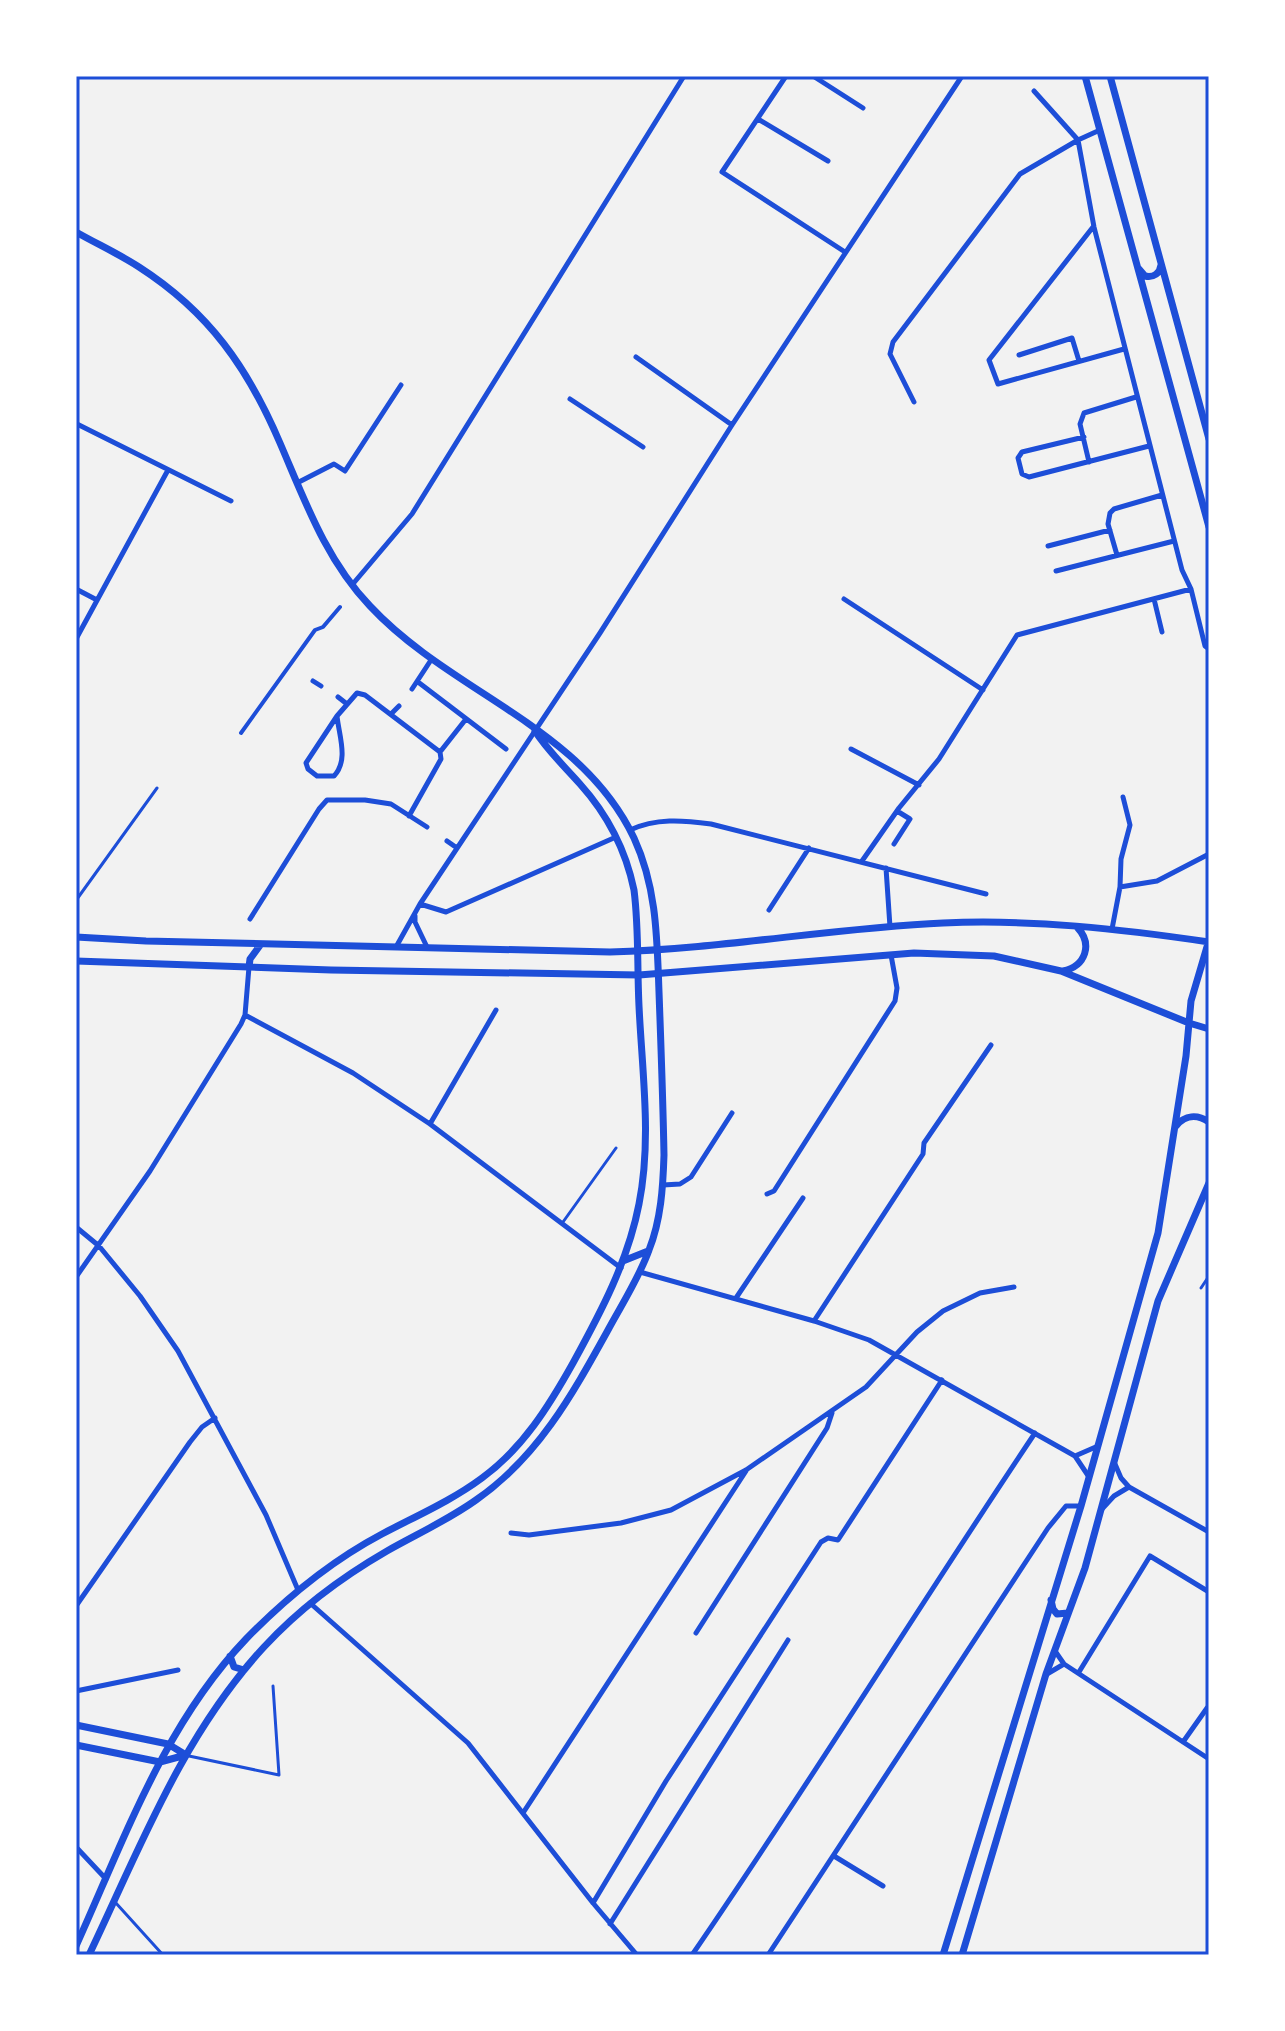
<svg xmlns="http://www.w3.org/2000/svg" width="1285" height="2031" viewBox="0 0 1285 2031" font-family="'DejaVu Sans',sans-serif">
  <rect width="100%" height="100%" fill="#f2f2f2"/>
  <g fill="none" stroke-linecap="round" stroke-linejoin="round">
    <path stroke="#1d4ed8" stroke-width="3" d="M 76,911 L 77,899 L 157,788
      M 563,1222 L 616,1148
      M 1201,1288 L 1209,1276
      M 189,1756 L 279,1775 L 273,1686
      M 115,1902 L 163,1955"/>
    <path stroke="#1d4ed8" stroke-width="4" d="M 241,733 L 315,630 L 323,627 L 340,607"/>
    <path stroke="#1d4ed8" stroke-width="5" d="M 786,76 L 722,172 L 845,252
      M 813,76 L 863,108
      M 1034,91 L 1078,140 L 1094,227 L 1182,570 L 1191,589 L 1205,646 L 1209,649
      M 758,119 L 828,161
      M 1093,227 L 989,360 L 998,384 L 1124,349
      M 1019,355 L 1072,338 L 1079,361
      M 636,357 L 732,425
      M 570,399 L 643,447
      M 914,402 L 890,354 L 893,342 L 1020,174 L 1078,140 L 1100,130
      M 77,424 L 231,501
      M 1084,437 L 1022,452 L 1018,458 L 1022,474 L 1029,477 L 1149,446
      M 1089,462 L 1080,424 L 1084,413 L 1136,397
      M 297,483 L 334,464 L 345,471 L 401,385
      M 1048,546 L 1110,530
      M 1117,555 L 1108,524 L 1110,513 L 1114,509 L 1162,495
      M 1056,571 L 1174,541
      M 352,585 L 412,514 L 684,76
      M 76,589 L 97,600
      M 844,599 L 983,690
      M 1154,599 L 1162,632
      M 76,639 L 168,470
      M 313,681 L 321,686
      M 418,682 L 506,749
      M 412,689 L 431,660
      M 338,697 L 347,704
      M 391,714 L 399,706
      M 337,716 L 306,763 L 308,769 L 317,776 L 334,776 C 349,760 339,736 337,716 L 357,693 L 365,695 L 440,752 L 441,759 L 409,816
      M 851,749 L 919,785
      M 440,752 L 466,719
      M 630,830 C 656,818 682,820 711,824 L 986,894
      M 447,841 L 457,848
      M 894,844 L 910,819 L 897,811
      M 862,861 L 899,808 L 939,759 L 1017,635 L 1191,589
      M 886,868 L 890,927
      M 1120,887 L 1157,881 L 1209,854
      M 420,904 L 446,912 L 616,837
      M 769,910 L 809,848
      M 415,916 L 415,922 L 427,947
      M 250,919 L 319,809 L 327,800 L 365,800 L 391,804 L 427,827
      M 1112,929 L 1120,887 L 1121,859 L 1130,825 L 1123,797
      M 396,947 L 420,904 L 600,633 L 732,425 L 962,76
      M 245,1015 L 353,1073 L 430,1124 L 621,1268
      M 430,1124 L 496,1010
      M 663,1185 L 680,1184 L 691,1177 L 732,1113
      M 767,1194 L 774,1191 L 895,1001 L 897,988 L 891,955
      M 76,1227 L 99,1246 L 140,1296 L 178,1351 L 266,1515 L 298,1590
      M 640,1272 L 814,1321 L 869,1340 L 1075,1456 L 1089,1477
      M 76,1277 L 150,1171 L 241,1024 L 245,1015 L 249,967
      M 736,1298 L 803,1198
      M 814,1321 L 923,1154 L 924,1143 L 991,1045
      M 1075,1456 L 1098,1446
      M 1115,1464 L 1121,1478 L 1129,1487 L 1209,1532
      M 1102,1509 L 1114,1496 L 1129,1487
      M 511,1533 L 529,1535 L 621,1523 L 671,1510 L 746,1470 L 866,1387 L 917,1332 L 943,1311 L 980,1293 L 1014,1287
      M 310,1603 L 468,1743 L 593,1903 L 637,1955
      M 76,1606 L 190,1442 L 202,1427 L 215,1418
      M 696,1633 L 827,1428 L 832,1413
      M 1055,1651 L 1064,1664 L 1209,1759
      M 1079,1672 L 1150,1556 L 1209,1592
      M 1047,1674 L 1064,1664
      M 76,1691 L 178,1670
      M 1183,1742 L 1207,1708
      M 523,1813 L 746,1471
      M 76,1847 L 106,1879
      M 834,1856 L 883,1886
      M 593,1903 L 666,1781 L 821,1542 L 828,1538 L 838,1540 L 942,1380
      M 610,1924 L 788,1640
      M 692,1955 C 810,1783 919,1606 1035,1433
      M 768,1955 L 1048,1528 L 1066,1506 L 1081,1506"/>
    <path stroke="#1d4ed8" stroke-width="7" d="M 76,232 C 97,244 119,254 139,267 C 209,312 248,368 280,443 C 305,501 326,560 370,606 C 451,693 581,726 634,838 C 657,888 657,939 659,992 C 661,1046 663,1101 664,1155 C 663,1187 661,1220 649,1250 C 639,1278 622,1304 608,1330 C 572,1395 538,1457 476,1500 C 448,1520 417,1534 387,1551 C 342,1577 300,1608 264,1647 C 182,1736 140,1848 89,1955
      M 623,1261 L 648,1251
      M 230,1656 L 234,1667 L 244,1670
      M 76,1725 L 168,1744 L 186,1755
      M 76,1745 L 160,1762 L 186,1755
      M 76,1946 C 124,1840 164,1725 246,1639 C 286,1598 331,1561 382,1534 C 416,1516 451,1501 482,1478 C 523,1448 549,1406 573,1363 C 601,1312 628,1261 639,1204 C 652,1139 642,1071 639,1006 C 637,967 639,929 634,890 C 626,851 607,814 580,784 C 565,767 548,751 535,731"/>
    <path stroke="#1d4ed8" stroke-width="7" d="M 1085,76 L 1209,527
      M 1110,76 L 1209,439
      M 1139,269 L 1145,276 C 1154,278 1160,273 1161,265
      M 76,937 L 146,941 L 610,952 C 721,949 832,928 943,923 C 1032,919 1121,929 1209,942
      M 76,961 L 331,970 L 639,975 L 914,953 L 994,956 L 1061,971 L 1189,1023 L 1209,1029
      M 249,967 L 250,959 L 261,944
      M 1063,971 C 1086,966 1093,944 1077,927
      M 1176,1126 C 1185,1115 1197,1114 1209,1122
      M 1051,1600 L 1053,1609 L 1057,1614 L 1068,1613
      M 943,1955 L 1081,1506 L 1158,1233 L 1186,1056 L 1191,1001 L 1209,940
      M 962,1955 L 1046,1674 L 1085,1568 L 1158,1301 L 1209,1183"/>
  </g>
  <rect width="1285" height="2031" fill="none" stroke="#ffffff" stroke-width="156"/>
  <rect x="78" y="78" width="1129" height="1875" fill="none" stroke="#1d4ed8" stroke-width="3"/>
</svg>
